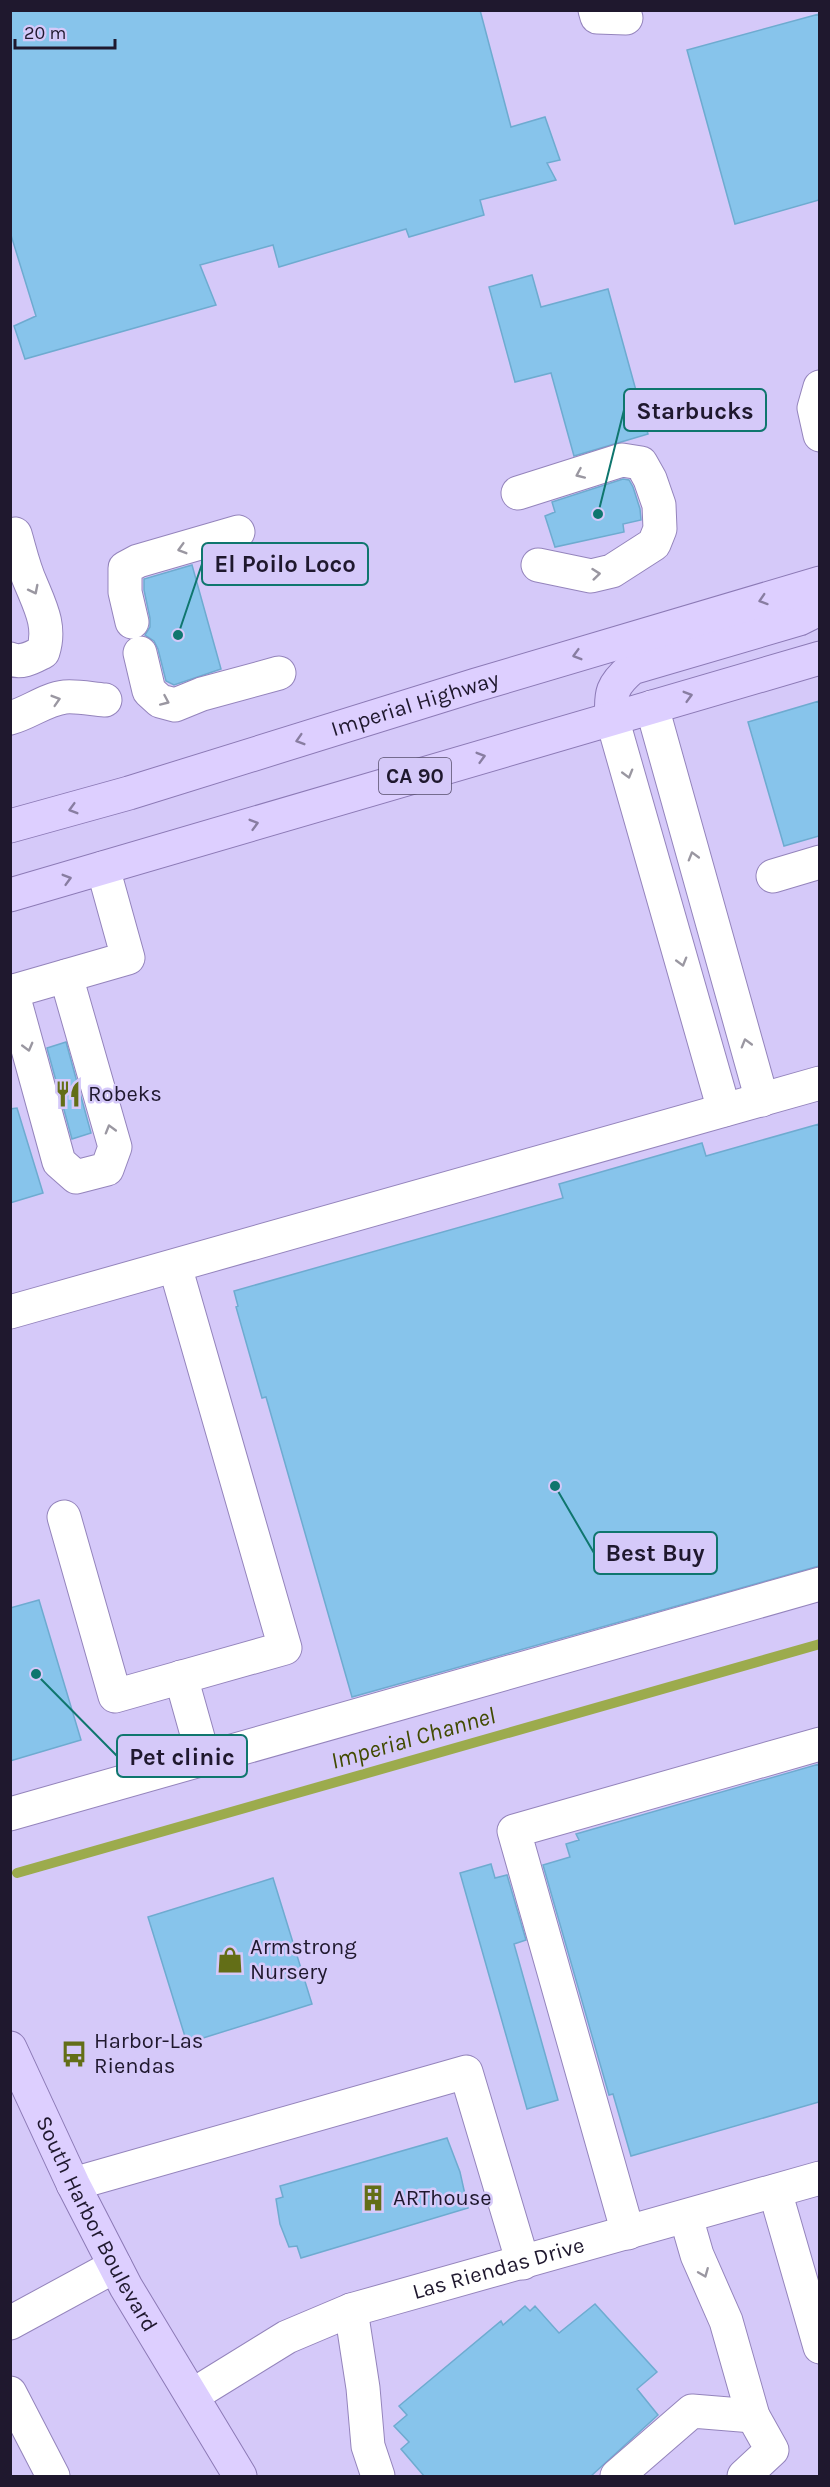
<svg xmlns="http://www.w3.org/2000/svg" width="830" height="2487" viewBox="0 0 830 2487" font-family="Karla,sans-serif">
  <rect width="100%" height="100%" fill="#d5c9f9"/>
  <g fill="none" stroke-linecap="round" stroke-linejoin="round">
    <path stroke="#9cab4d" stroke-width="10" d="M 17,1873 L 820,1644"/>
  </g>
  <path fill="#87c4eb" stroke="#6eabd0" stroke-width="1.5" d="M 10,10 L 480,10 L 511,127 L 545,117 L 560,160 L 547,163 L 556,180 L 480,200 L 484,215 L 409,237 L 406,229 L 279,267 L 273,245 L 200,265 L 216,305 L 25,359 L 14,326 L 36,316 L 10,232 Z
    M 819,14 L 819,200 L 735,224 L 687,50 Z
    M 532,275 L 541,307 L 608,289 L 648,434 L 574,456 L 551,373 L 515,382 L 489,287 Z
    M 623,479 L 629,480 L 633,487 L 640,509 L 641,520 L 623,524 L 624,532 L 555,547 L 545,516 L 555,512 L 552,502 Z
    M 192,565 L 221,669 L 174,685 L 166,681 L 158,649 L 154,641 L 145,635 L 150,627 L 150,618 L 144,590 L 144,579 Z
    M 819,701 L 819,836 L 784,846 L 748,722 Z
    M 66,1042 L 91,1133 L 72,1139 L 47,1048 Z
    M 17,1108 L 43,1193 L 10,1203 L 10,1109 Z
    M 819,1124 L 819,1566 L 352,1697 L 266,1397 L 262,1398 L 236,1307 L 238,1306 L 234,1291 L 563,1198 L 559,1184 L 702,1143 L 706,1156 Z
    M 39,1600 L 81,1740 L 10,1761 L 10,1608 Z
    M 819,1764 L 819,2102 L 631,2156 L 613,2094 L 609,2095 L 543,1865 L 570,1857 L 566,1844 L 579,1840 L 576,1834 Z
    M 491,1864 L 495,1878 L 507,1875 L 526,1940 L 514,1944 L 558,2100 L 527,2109 L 460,1873 Z
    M 273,1878 L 312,2004 L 187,2043 L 148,1917 Z
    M 447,2138 L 460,2172 L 468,2208 L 301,2258 L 297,2246 L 289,2247 L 280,2224 L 276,2199 L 283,2197 L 280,2186 Z
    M 595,2304 L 657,2372 L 637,2389 L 658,2415 L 591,2476 L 424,2476 L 401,2449 L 409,2442 L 394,2426 L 407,2415 L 399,2406 L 501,2321 L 503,2325 L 525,2306 L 530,2311 L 535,2306 L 559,2333 Z"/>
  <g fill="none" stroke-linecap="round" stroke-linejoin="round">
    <g stroke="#9484bc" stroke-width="35">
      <g id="minor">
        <path d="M 595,10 L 597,17 L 626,18"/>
        <path d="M 820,387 L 814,408 L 820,435"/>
        <path d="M 518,493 L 622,460 L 641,463 L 650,479 L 659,505 L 660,529 L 654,544 L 612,571 L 591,576 L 538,565"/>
        <path d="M 132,622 L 125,592 L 125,568 L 138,561 L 238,532"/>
        <path d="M 140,653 L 149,691 L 160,701 L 175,705 L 202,694 L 279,673"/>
        <path d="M 10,659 C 22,664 33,657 43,652 C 51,627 41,608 31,584 C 24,569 20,551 15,534"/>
        <path d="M 652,707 L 762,1100"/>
        <path d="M 10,718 C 29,713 46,699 65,697 C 78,696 92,699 105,700"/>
        <path d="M 612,718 L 724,1110"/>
        <path d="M 773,876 L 820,862"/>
        <path d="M 12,991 L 59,1162 L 76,1177 L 107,1169 L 115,1147 L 66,976"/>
        <path d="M 10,992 L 128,958 L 103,868"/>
        <path d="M 10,1312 L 820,1083"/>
        <path d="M 64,1517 L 115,1696 L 285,1648 L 175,1266"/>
        <path d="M 181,1677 L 204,1759"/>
        <path d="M 10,1814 L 820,1584"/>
        <path d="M 73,2184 L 466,2072 L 523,2263"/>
        <path d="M 775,2191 L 820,2347"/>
        <path d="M 686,2217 L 697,2255 L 726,2321 L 753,2416 L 772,2450 L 744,2476"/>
        <path d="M 628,2233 L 514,1831 L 820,1744"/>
        <path d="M 351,2310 L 363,2388 L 368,2446 L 378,2476"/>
        <path d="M 10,2323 L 115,2266"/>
        <path d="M 10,2393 L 53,2476"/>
        <path id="s1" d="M 193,2395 L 287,2337 L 351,2310 L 820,2178"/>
        <path d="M 617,2476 L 692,2411 L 753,2416"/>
      </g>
    </g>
    <g stroke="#8c7ab6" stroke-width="35">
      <g id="major">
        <path d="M 612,718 C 610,693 612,685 632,668 L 799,619 L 813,612 L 820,604"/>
        <path id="s2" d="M 10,826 L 129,793 L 476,685 L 820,583"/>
        <path d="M 10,895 L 820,658"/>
        <path id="s3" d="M 10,2048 L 73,2184 L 126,2287 L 240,2476"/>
      </g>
    </g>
    <use href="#minor" stroke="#fff" stroke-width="33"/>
    <use href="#major" stroke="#ddcfff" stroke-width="33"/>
  </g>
  <defs><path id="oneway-chevron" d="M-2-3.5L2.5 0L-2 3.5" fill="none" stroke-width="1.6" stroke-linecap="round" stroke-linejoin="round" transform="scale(1.5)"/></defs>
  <g stroke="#9a97a1">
    <use href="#oneway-chevron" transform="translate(580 474) rotate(156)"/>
    <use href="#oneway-chevron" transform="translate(182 549) rotate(164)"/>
    <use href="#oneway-chevron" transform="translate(596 574) rotate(-6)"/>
    <use href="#oneway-chevron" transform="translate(34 590) rotate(63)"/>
    <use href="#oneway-chevron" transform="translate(56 700) rotate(-17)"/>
    <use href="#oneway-chevron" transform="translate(165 701) rotate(24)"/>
    <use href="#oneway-chevron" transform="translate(628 774) rotate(74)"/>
    <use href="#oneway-chevron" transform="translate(693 856) rotate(-106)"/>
    <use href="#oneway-chevron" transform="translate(682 962) rotate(74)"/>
    <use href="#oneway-chevron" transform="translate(746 1043) rotate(-106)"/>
    <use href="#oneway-chevron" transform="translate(28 1047) rotate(75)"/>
    <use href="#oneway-chevron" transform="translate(110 1129) rotate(-106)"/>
    <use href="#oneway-chevron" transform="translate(704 2273) rotate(68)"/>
  </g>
  <g stroke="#887da1">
    <use href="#oneway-chevron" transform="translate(763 600) rotate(162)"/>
    <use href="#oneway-chevron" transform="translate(577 655) rotate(164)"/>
    <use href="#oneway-chevron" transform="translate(688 696) rotate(-16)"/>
    <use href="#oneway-chevron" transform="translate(300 740) rotate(163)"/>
    <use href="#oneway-chevron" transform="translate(481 757) rotate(-16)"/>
    <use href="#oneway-chevron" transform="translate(73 809) rotate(164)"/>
    <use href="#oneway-chevron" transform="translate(254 824) rotate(-16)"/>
    <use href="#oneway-chevron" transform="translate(67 879) rotate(-16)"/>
  </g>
  <defs>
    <g id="restaurant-bare" transform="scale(2.07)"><path d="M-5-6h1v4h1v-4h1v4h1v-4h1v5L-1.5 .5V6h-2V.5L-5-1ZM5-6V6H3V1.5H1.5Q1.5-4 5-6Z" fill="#636e17" stroke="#d5c9f9" stroke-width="2.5" paint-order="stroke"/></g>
    <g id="shop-bare" transform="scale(2.07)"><path d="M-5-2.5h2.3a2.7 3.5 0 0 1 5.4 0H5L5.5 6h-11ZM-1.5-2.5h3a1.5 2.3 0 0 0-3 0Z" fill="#636e17" stroke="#d5c9f9" stroke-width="2.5" paint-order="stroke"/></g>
    <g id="bus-bare" transform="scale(2.07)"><path d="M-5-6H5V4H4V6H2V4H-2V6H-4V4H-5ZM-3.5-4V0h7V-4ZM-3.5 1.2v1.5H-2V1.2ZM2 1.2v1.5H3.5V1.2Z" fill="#636e17" stroke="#d5c9f9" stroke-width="2.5" paint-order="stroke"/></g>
    <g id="building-bare" transform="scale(2.07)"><path d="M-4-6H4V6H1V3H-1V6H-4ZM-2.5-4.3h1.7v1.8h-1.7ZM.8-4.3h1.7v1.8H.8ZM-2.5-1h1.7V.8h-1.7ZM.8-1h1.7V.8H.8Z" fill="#636e17" stroke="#d5c9f9" stroke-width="2.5" paint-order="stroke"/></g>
  </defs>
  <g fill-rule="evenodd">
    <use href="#restaurant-bare" x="68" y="1094"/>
    <use href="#shop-bare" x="230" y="1960"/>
    <use href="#bus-bare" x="74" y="2054"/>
    <use href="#building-bare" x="373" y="2198"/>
  </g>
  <g text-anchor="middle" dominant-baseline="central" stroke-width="5" stroke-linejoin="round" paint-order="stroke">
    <rect fill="#d5c9f9" stroke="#564d6b" stroke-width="1.5" x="379" y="758" width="72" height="36" rx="4.5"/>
    <g font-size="21" font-weight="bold" fill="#1f182e">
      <text x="415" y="776">CA 90</text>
    </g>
    <g font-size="22" fill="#1f182e" stroke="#d5c9f9">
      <text stroke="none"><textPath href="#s2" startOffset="423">Imperial Highway</textPath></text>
      <text stroke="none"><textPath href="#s3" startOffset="196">South Harbor Boulevard</textPath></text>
      <text stroke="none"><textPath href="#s1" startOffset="333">Las Riendas Drive</textPath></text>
    </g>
    <g font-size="22" fill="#1f182e" stroke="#d5c9f9" text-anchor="start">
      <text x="88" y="1094">Robeks</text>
      <text x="250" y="1947">Armstrong<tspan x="250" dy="25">Nursery</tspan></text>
      <text x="94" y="2041">Harbor-Las<tspan x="94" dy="25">Riendas</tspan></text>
      <text x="393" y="2198">ARThouse</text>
    </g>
    <g font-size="24" font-style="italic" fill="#414a00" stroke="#d5c9f9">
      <text transform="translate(413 1738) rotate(-16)">Imperial Channel</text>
    </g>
  </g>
  <path fill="none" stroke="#0f766e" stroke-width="2" d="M598 514L624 410M178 635L202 564M555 1486L594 1553M36 1674L117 1756"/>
  <g fill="#0f766e" stroke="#d5c9f9" stroke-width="2">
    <circle cx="598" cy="514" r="6"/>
    <circle cx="178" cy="635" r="6"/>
    <circle cx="555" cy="1486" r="6"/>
    <circle cx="36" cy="1674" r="6"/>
  </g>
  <g fill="#d5c9f9" stroke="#0f766e" stroke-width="2">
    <rect x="624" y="389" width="142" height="42" rx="6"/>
    <rect x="202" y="543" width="166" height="42" rx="6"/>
    <rect x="594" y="1532" width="123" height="42" rx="6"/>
    <rect x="117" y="1735" width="130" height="42" rx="6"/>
  </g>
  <g font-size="24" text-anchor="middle" font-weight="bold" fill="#1f182e">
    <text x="695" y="419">Starbucks</text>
    <text x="285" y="572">El Poilo Loco</text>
    <text x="655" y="1561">Best Buy</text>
    <text x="182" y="1765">Pet clinic</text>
  </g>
  <rect width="830" height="2487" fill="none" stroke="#1f182e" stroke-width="24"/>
  <path d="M15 39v9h100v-9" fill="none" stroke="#1f182e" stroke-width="3"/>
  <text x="24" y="39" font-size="18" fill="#1f182e" stroke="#d5c9f9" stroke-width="4.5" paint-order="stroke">20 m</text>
</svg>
